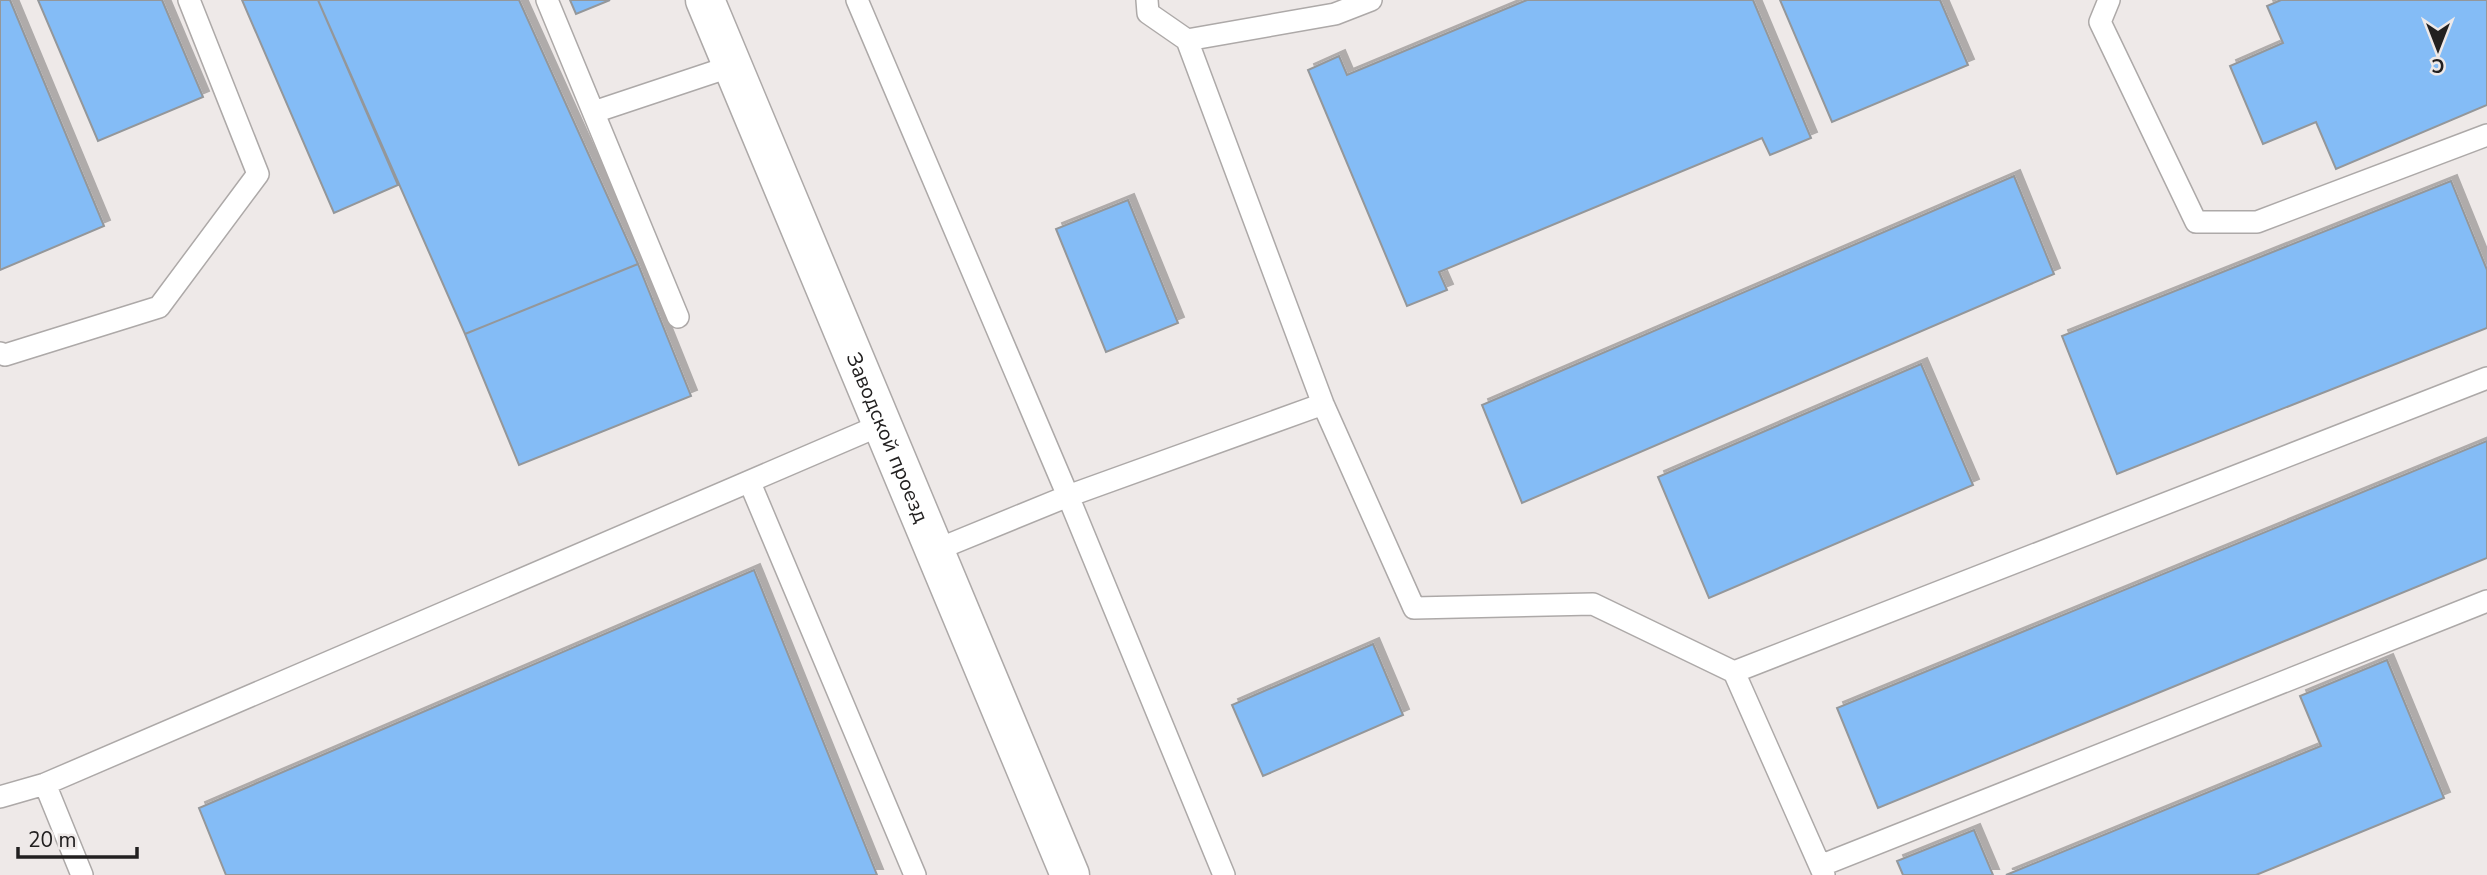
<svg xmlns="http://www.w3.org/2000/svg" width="2487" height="875" viewBox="0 0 2487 875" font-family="'Nunito Sans',sans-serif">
  <defs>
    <filter id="shadow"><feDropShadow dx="6" dy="-6" stdDeviation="0" flood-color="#0004"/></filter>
  </defs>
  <rect width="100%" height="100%" fill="#eee9e8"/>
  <path fill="#84bcf6" stroke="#94979a" stroke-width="2" filter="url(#shadow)" d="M 0,0 L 10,0 L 104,226 L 0,270 Z
    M 38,0 L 162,0 L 203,97 L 98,141 Z
    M 242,0 L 318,0 L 398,185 L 334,213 Z
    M 318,0 L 519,0 L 638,264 L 465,334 Z
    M 570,0 L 610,0 L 576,14 Z
    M 1527,0 L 1753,0 L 1811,138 L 1770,155 L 1762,138 L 1439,272 L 1447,290 L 1407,306 L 1308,70 L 1339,56 L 1347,75 Z
    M 1780,0 L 1940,0 L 1968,65 L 1832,122 Z
    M 2281,0 L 2487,0 L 2487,105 L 2336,169 L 2316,122 L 2263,144 L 2230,66 L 2283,43 L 2267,6 Z
    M 2014,176 L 2054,274 L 1522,503 L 1482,405 Z
    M 2451,181 L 2487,270 L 2487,328 L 2117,474 L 2062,336 Z
    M 1128,200 L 1178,323 L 1106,352 L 1056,229 Z
    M 638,264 L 691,396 L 519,465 L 465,334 Z
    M 1921,364 L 1973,485 L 1709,598 L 1658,477 Z
    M 2487,441 L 2487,558 L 1878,808 L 1837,708 Z
    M 754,570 L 877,875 L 226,875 L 199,808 Z
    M 1373,644 L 1403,715 L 1263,776 L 1232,705 Z
    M 2387,660 L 2444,798 L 2256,875 L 2006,875 L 2321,746 L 2300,696 Z
    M 1974,830 L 1993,875 L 1903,875 L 1897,861 Z"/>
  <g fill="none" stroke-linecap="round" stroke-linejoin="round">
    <g stroke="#ada9a8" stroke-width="24">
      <path id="service" d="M 547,0 L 678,317
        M 857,0 L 1068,496 L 1224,875
        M 1147,0 L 1148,13 L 1187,40 L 1335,14 L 1371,0
        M 2109,0 L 2100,22 L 2196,222 L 2257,222 L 2487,135
        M 1187,40 L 1323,404 L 1414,608 L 1593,604 L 1734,672 L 2487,378
        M 594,112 L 732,66
        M 0,353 L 5,355 L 159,307 L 258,174 L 189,0
        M 750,483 L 915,875
        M 936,550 L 1068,496 L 1323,404
        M 1734,672 L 1824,875
        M 45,784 L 82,875
        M 0,797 L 45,784 L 883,424
        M 1820,866 L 2487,601"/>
    </g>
    <g stroke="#ada9a8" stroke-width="41">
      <g id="tertiary">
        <path id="s1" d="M 705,0 L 1070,875"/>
      </g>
    </g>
    <use href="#service" stroke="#fff" stroke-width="21"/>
    <use href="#tertiary" stroke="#fff" stroke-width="38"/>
  </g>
  <g text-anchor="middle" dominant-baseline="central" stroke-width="6" stroke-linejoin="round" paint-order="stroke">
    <g font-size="21" fill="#222020" stroke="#eee9e8">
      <text stroke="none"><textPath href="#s1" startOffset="474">Заводской проезд</textPath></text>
    </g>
  </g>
  <g transform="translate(2438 49) rotate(180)" stroke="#eee9e8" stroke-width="5" paint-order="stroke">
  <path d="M0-5L12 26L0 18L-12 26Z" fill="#222020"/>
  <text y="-10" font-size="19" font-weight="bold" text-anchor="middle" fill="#222020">С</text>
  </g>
  <path d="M18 847v10h119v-10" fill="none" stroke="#222020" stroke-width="3.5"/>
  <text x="28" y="847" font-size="21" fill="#222020" stroke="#eee9e8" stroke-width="5" paint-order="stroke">20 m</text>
</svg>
